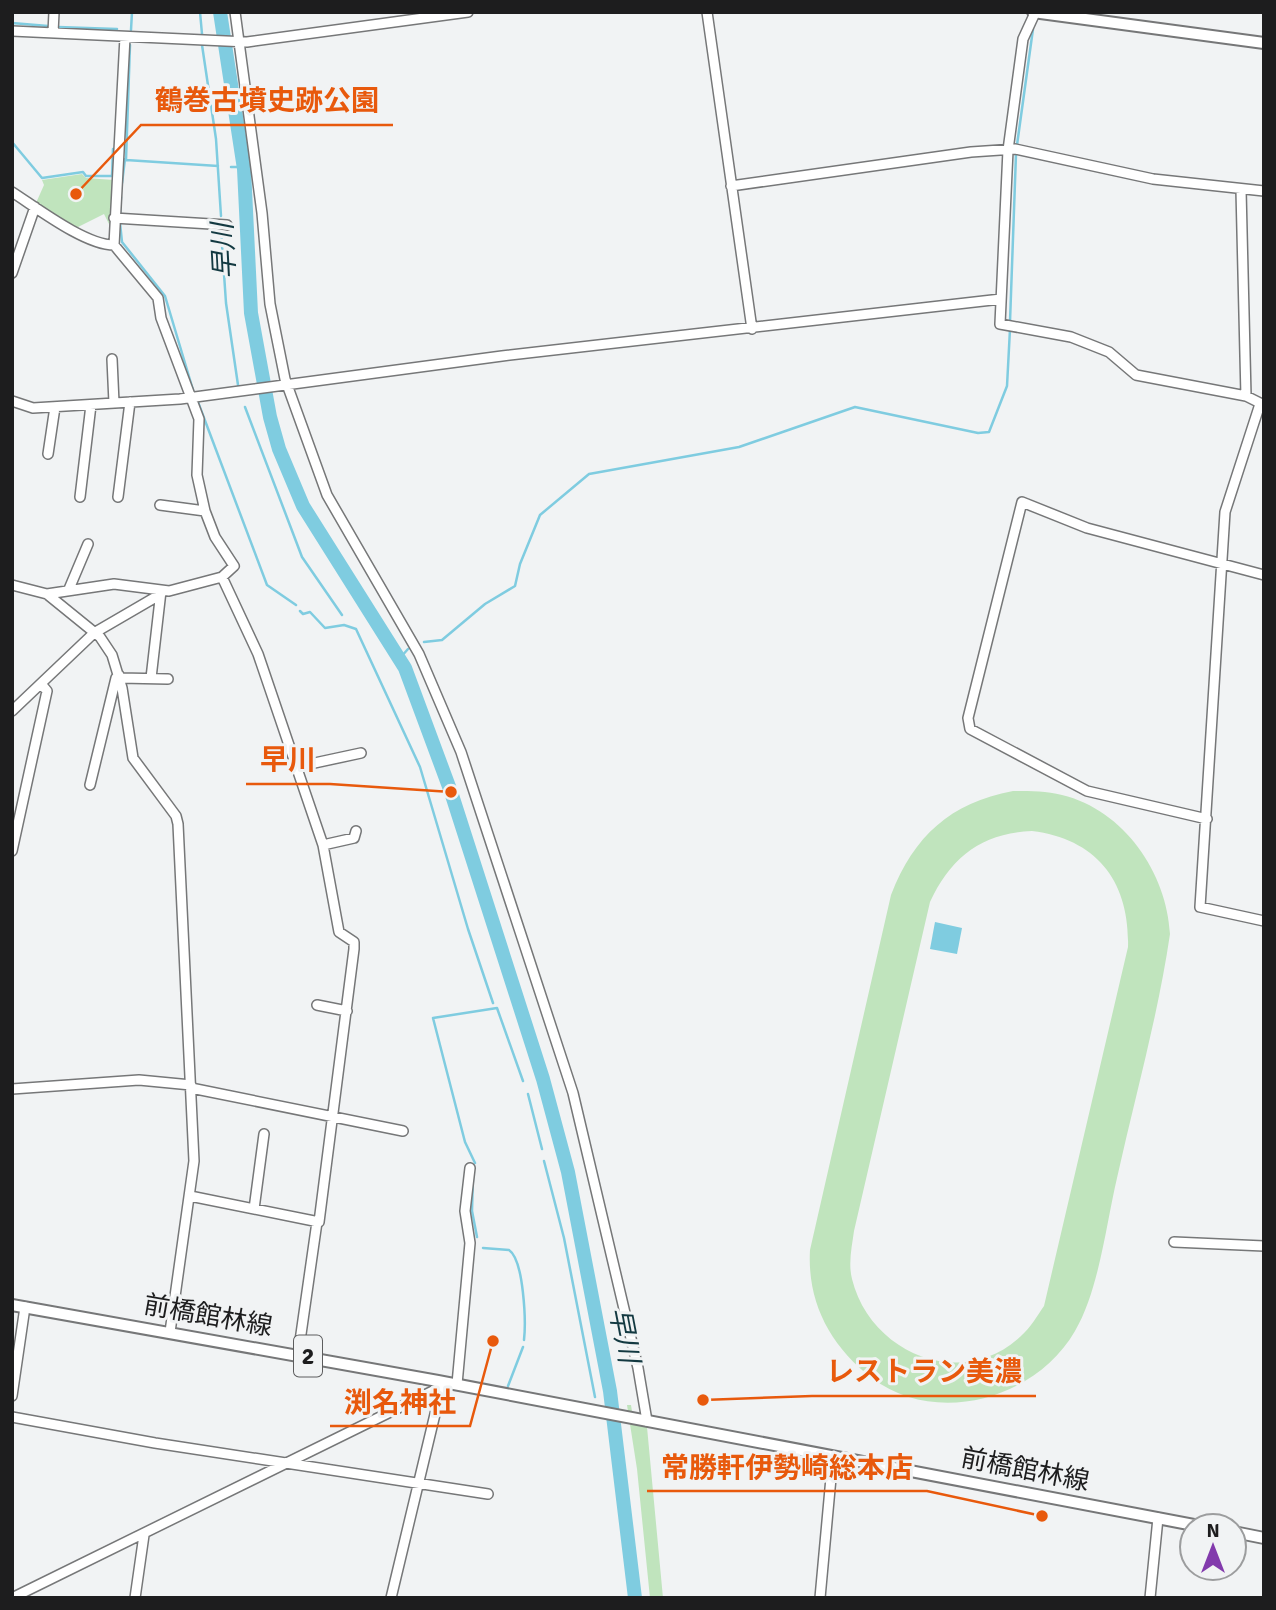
<svg xmlns="http://www.w3.org/2000/svg" width="1276" height="1610" viewBox="0 0 1276 1610" font-family="Signika,'Noto Sans JP',sans-serif">
  <rect width="100%" height="100%" fill="#f1f3f4"/>
  <path fill="#c0e4bd" fill-rule="evenodd" d="M 82,174 L 86,178 L 114,180 L 111,228 L 104,214 L 76,228 L 36,203 L 44,185 L 42,180 Z
    M 1013,791 C 1029,791 1046,791 1062,795 C 1124,810 1167,873 1170,934 C 1158,1016 1135,1097 1117,1178 C 1106,1225 1099,1290 1075,1331 C 1036,1399 936,1427 872,1378 C 830,1346 807,1302 810,1250 L 891,895 C 914,836 950,803 1013,791 ZM 1032,831 C 1097,839 1130,882 1128,947 L 1044,1306 C 1037,1316 1031,1327 1021,1336 C 962,1392 870,1353 852,1279 C 848,1263 852,1246 854,1231 L 930,902 C 951,857 982,833 1032,831 Z
    M 627,1405 L 631,1405 L 634,1424 L 647,1427 L 663,1598 L 650,1598 L 637,1469 Z"/>
  <path fill="#7fcce0" d="M 935,922 L 962,928 L 957,954 L 930,949 Z"/>
  <g fill="none" stroke-linecap="round" stroke-linejoin="round">
    <path stroke="#7fcce0" stroke-width="2.5" d="M 200,12 L 202,34
      M 12,23 L 48,26
      M 58,27 L 117,29
      M 131,30 L 132,12
      M 130,45 L 126,160 L 218,166
      M 202,45 L 216,139 L 221,216
      M 12,142 L 42,178 L 83,172 L 86,176 L 112,176 L 113,149
      M 1017,145 L 1033,29
      M 231,167 L 244,167
      M 122,183 L 125,159
      M 120,213 L 121,197
      M 120,223 L 122,242 L 165,296 L 193,390
      M 221,230 L 226,303 L 238,385
      M 1010,322 L 1016,154
      M 198,402 L 267,585 L 296,605
      M 245,407 L 302,557 L 342,615
      M 300,611 L 303,614 L 310,612 L 325,628 L 344,625 L 356,629 L 420,767 L 468,929 L 493,1003
      M 424,642 L 442,640 L 485,604 L 515,586 L 520,564 L 540,515 L 589,474 L 739,447 L 855,407 L 978,433 L 989,432 L 1007,386 L 1010,329
      M 400,658 L 408,649
      M 528,1094 L 542,1149
      M 544,1161 L 564,1238 L 595,1397
      M 475,1163 L 465,1142 L 433,1018 L 497,1008 L 523,1081
      M 473,1175 L 472,1211 L 477,1237
      M 483,1248 L 509,1250 C 524,1260 526,1322 524,1340
      M 508,1386 L 523,1347"/>
    <path stroke="#7fcce0" stroke-width="14" d="M 220,12 L 244,169 L 251,313 L 270,417 L 279,449 L 303,506 L 405,668 L 451,792 L 543,1079 L 568,1172 L 610,1391 L 635,1598"/>
    <g stroke="#767778" stroke-width="12">
      <path id="minor" d="M 235,12 L 262,213 L 270,304 L 285,379 L 327,495 L 419,654 L 461,752 L 573,1093 L 638,1368 L 647,1421
        M 707,12 L 752,329
        M 1035,13 L 1023,39 L 1008,150 L 1000,324 L 1071,337 L 1109,352 L 1136,375 L 1246,396 L 1264,405
        M 12,31 L 247,42 L 468,12
        M 53,33 L 54,12
        M 731,186 L 971,152 L 1015,149 L 1153,179 L 1264,191
        M 1241,190 L 1246,396
        M 12,192 C 37,208 85,245 114,245 L 158,298 L 161,318 L 199,419 L 197,475 L 205,511 L 215,537 L 234,566 L 222,577 L 169,591 L 114,584 L 47,594 L 12,585
        M 114,218 L 227,225
        M 114,245 L 125,37
        M 12,273 L 35,207
        M 112,359 L 114,403
        M 12,401 L 33,408 L 180,399 L 502,356 L 1001,299
        M 1260,404 L 1225,512 L 1200,907 L 1264,921
        M 48,454 L 55,407
        M 80,497 L 91,405
        M 118,497 L 130,402
        M 160,505 L 205,511
        M 69,589 L 88,544
        M 47,594 L 100,637 L 112,655 L 122,688 L 133,758 L 176,816 L 178,824 L 194,1161 L 170,1332
        M 120,678 L 168,679
        M 151,678 L 161,591
        M 12,711 L 94,633 L 161,594
        M 296,767 L 361,753
        M 90,785 L 116,678 L 119,675
        M 1207,819 L 1087,791 L 970,729 L 968,718 L 1022,502 L 1087,528 L 1264,575
        M 323,845 L 354,838 L 356,831
        M 12,851 L 47,691 L 42,685
        M 317,1005 L 347,1011
        M 191,1088 L 403,1131
        M 12,1089 L 139,1080 L 191,1085
        M 190,1196 L 319,1222 L 354,949 L 354,942 L 339,932 L 323,845 L 258,654 L 222,577
        M 254,1209 L 264,1134
        M 1174,1242 L 1264,1246
        M 298,1355 L 317,1222
        M 457,1384 L 470,1243 L 465,1211 L 470,1168
        M 12,1396 L 25,1307
        M 12,1417 L 155,1443 L 488,1494
        M 12,1598 L 441,1387
        M 135,1598 L 144,1535
        M 391,1598 L 442,1385
        M 820,1598 L 833,1456
        M 1150,1598 L 1158,1518"/>
    </g>
    <g stroke="#767778" stroke-width="14">
      <path id="major" d="M 1033,12 L 1264,43
        M 12,1305 L 438,1381 L 1199,1526
        M 1234,1532 L 1264,1538"/>
    </g>
    <use href="#minor" stroke="#fff" stroke-width="9"/>
    <use href="#major" stroke="#fff" stroke-width="10"/>
  </g>
  <g text-anchor="middle" dominant-baseline="central" stroke-width="6" stroke-linejoin="round" paint-order="stroke">
    <rect fill="#f1f3f4" stroke="#5d5d5e" stroke-width="2" x="294" y="1335.5" width="28" height="41" rx="5"/>
    <g font-size="24" font-weight="bold" fill="#1d1d1e">
      <text x="308" y="1356">2</text>
    </g>
    <g font-size="26" fill="#1d1d1e" stroke="#f1f3f4">
      <text transform="translate(208 1316) rotate(10)">前橋館林線</text>
      <text transform="translate(1025 1470) rotate(11)">前橋館林線</text>
    </g>
    <g font-size="28" font-style="italic" fill="#133941" stroke="#f1f3f4">
      <text transform="translate(224 251) rotate(-93)">早川</text>
      <text transform="translate(624 1335) rotate(79)">早川</text>
    </g>
  </g>
  <path fill="none" stroke="#e8590c" stroke-width="2.5" d="M76 194L141 125H393M451 792L330 784H246M703 1400L812 1396H1036M493 1341L470 1426H330M1042 1516L927 1491H647"/>
  <g fill="#e8590c" stroke="#f1f3f4" stroke-width="2.5">
    <circle cx="76" cy="194" r="7"/>
    <circle cx="451" cy="792" r="7"/>
    <circle cx="703" cy="1400" r="7"/>
    <circle cx="493" cy="1341" r="7"/>
    <circle cx="1042" cy="1516" r="7"/>
  </g>
  <g font-size="28" text-anchor="middle" font-weight="bold" fill="#e8590c" stroke="#f1f3f4" stroke-width="6" stroke-linejoin="round" paint-order="stroke">
    <text x="267" y="110">鶴巻古墳史跡公園</text>
    <text x="288" y="769">早川</text>
    <text x="924" y="1381">レストラン美濃</text>
    <text x="400" y="1412">渕名神社</text>
    <text x="787" y="1477">常勝軒伊勢崎総本店</text>
  </g>
  <rect width="1276" height="1610" fill="none" stroke="#1d1d1e" stroke-width="28"/>
  <g transform="translate(1213 1547)"><circle r="33" fill="#f1f3f4" stroke="#9c9d9e" stroke-width="2"/>
  <path d="M0-5L12 26L0 18L-12 26Z" fill="#823aac"/>
  <text y="-10" font-size="19" font-weight="bold" text-anchor="middle" fill="#1d1d1e">N</text>
  </g>
</svg>
